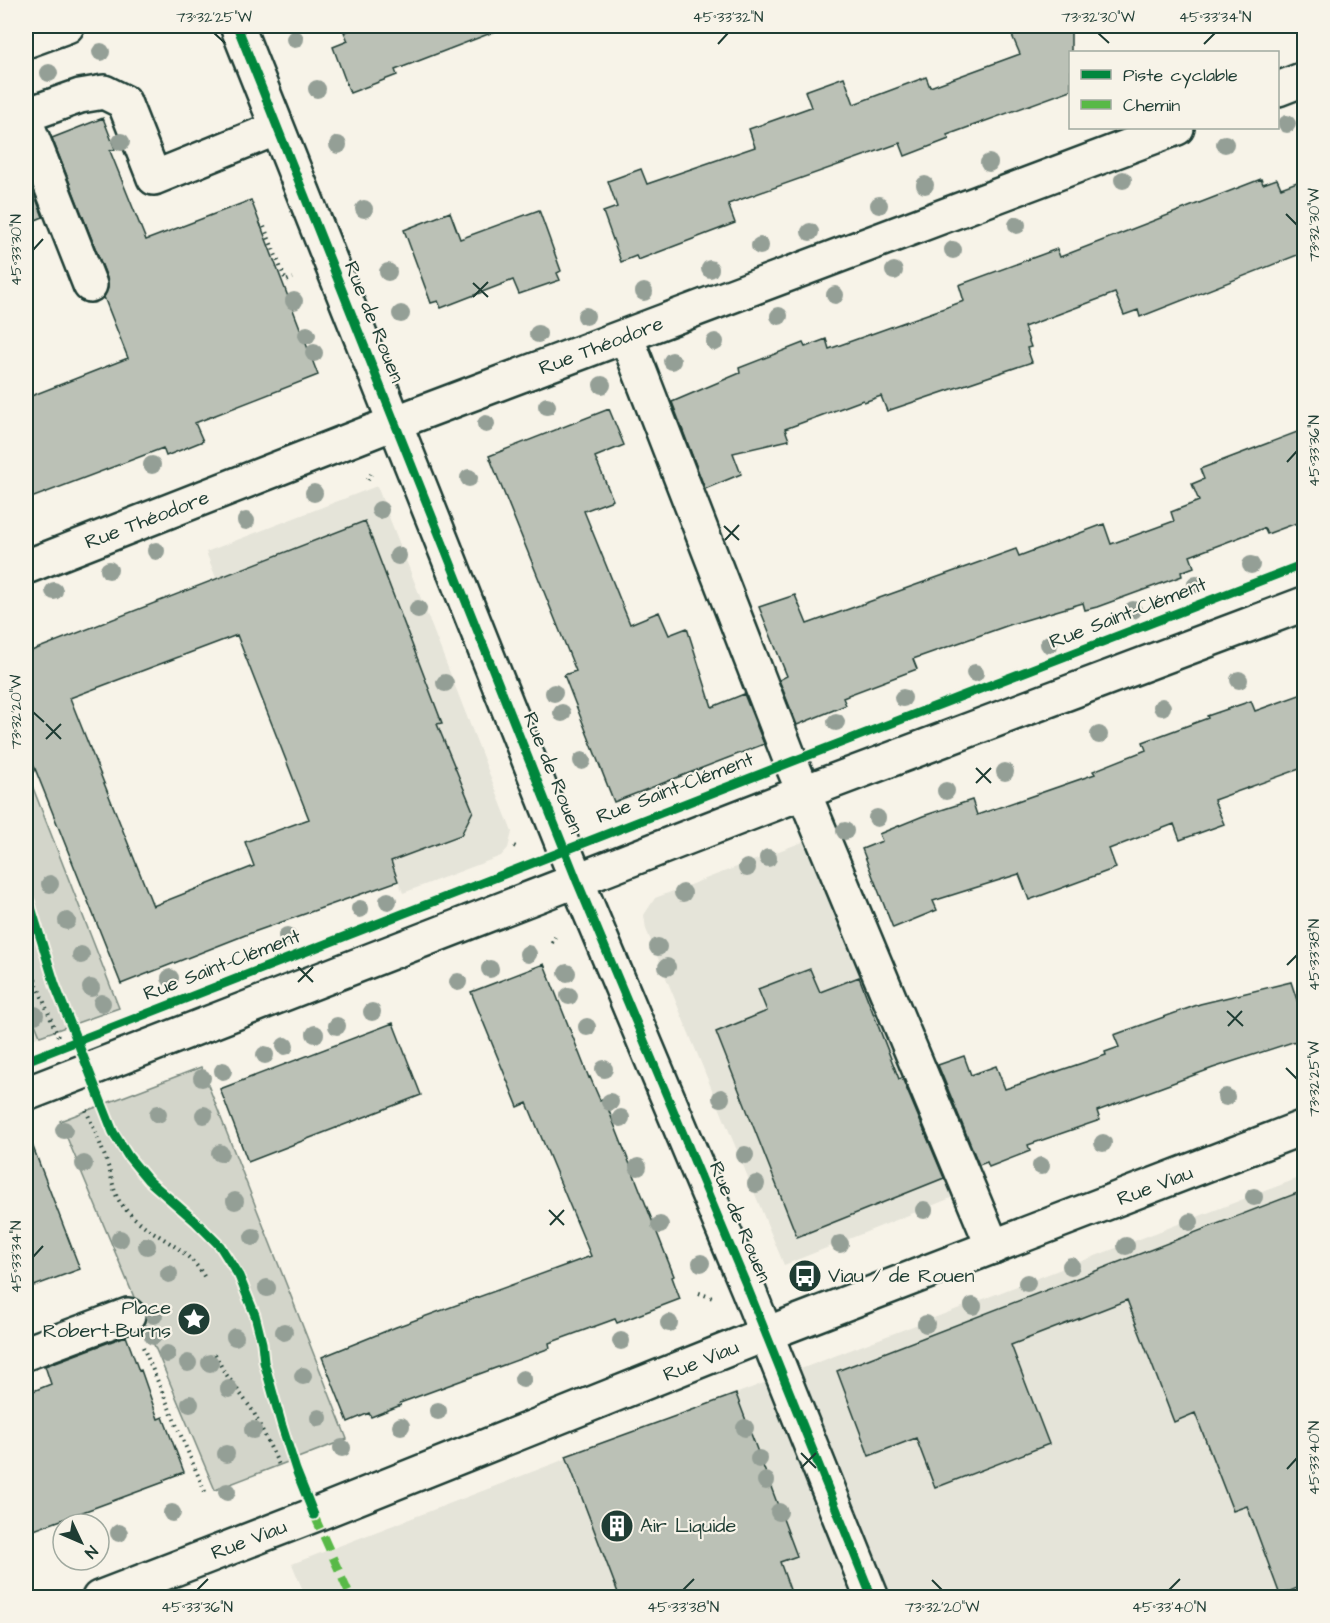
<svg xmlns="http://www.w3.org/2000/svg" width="1330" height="1623" viewBox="0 0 1330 1623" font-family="'Architects Daughter',sans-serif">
  <rect width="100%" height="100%" fill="#f7f3e8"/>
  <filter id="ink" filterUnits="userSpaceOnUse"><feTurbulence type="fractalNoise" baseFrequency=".0167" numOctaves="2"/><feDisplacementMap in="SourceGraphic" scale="12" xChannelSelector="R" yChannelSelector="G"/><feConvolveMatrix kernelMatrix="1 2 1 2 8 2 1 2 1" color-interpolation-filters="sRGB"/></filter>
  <g filter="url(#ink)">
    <path fill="#e5e4d9" d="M 377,486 L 512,832 L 508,848 L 501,856 L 403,893 L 391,861 L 293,778 L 206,552 Z
      M 808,840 L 956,1196 L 784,1265 L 646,929 L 644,915 L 655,898 Z
      M 26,1002 L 40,1036 L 26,1042 Z
      M 1304,1176 L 1304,1597 L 306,1598 L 292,1564 Z"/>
    <path fill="#d3d5ca" stroke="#79897f" stroke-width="1.5" d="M 26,770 L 119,1008 L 40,1036 L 26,1002 Z
      M 201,1067 L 347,1439 L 215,1490 L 60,1121 Z"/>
    <path fill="#bbc1b6" stroke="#1f3d34" stroke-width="1.5" fill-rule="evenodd" d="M 363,26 L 504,26 L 504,28 L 395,70 L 397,75 L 350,93 L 333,47 L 348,41 L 344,32 Z
      M 1008,26 L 1071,26 L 1071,90 L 947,135 L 949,139 L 905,156 L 900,143 L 728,204 L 735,223 L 638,260 L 636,256 L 621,262 L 603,212 L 617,207 L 608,181 L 641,169 L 647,184 L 755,147 L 749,129 L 811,107 L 805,91 L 844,77 L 854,104 L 926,77 L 930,87 L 1020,54 Z
      M 103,118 L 115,149 L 110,151 L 146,240 L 251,200 L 318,375 L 195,423 L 203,441 L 166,456 L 163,448 L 26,500 L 26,398 L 128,358 L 104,297 L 108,288 L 107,278 L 52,138 Z
      M 26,172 L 43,217 L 26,224 Z
      M 1261,179 L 1263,184 L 1277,179 L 1281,188 L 1305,179 L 1305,252 L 1140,317 L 1138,310 L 1124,315 L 1115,293 L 1024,327 L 1031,347 L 1027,348 L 1032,362 L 887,411 L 881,396 L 864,402 L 863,400 L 785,429 L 789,440 L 733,453 L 741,474 L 705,489 L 672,402 L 740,373 L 739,368 L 803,343 L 805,347 L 826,339 L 829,349 L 964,301 L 959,285 L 1057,249 L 1060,257 Z
      M 539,210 L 561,271 L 557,273 L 560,280 L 519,294 L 513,280 L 441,308 L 438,301 L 431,303 L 404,230 L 450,212 L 460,239 Z
      M 609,409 L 624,445 L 595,457 L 613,500 L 584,511 L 630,624 L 659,612 L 669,635 L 687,628 L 712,707 L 744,694 L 764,744 L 614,802 L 564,675 L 576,671 L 489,456 Z
      M 1305,429 L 1305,520 L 1267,534 L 1264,528 L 1190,556 L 1194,567 L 1181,572 L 1182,576 L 1097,607 L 1085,610 L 1083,603 L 1012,624 L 913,659 L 917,669 L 848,695 L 848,696 L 843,698 L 846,705 L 797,725 L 779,680 L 787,676 L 759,607 L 795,595 L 807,624 L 1016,549 L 1019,556 L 1104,524 L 1111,544 L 1174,521 L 1171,512 L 1199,501 L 1192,484 L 1204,479 L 1200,469 Z
      M 365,521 L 442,723 L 437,724 L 473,811 L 461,835 L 391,861 L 398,881 L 248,934 L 121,984 L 26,746 L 26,653 ZM 237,635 L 309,819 L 245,842 L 254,866 L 153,906 L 70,698 Z
      M 1305,693 L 1305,767 L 1214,800 L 1224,824 L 1180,840 L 1174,824 L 1109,849 L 1116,868 L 1029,900 L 1019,874 L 933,901 L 937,910 L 893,928 L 862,849 L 882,841 L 879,834 L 923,816 L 972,800 L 977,815 L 1095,774 L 1093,771 L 1146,750 L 1143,742 L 1208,718 L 1207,716 L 1251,701 L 1255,711 Z
      M 544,964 L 589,1078 L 590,1077 L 600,1100 L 604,1098 L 614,1124 L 674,1276 L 672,1277 L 680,1299 L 617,1323 L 615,1319 L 549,1343 L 550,1348 L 400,1403 L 401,1405 L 371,1417 L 369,1413 L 348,1422 L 322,1357 L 396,1327 L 591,1256 L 527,1103 L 518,1107 L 471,992 Z
      M 810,969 L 820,992 L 859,977 L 899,1079 L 902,1078 L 944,1178 L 797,1237 L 716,1032 L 767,1011 L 758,989 Z
      M 1291,982 L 1305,1024 L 1305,1038 L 1213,1068 L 1097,1111 L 1100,1120 L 1028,1145 L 1030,1151 L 989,1167 L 987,1162 L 979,1165 L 938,1065 L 964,1056 L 971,1075 L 996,1066 L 1005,1089 L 1106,1055 L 1105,1052 L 1119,1047 L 1114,1035 L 1200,1004 Z
      M 393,1023 L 421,1095 L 248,1162 L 220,1089 Z
      M 26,1134 L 28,1134 L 80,1269 L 26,1289 Z
      M 1305,1190 L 1305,1585 L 1280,1595 L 1247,1506 L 1233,1511 L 1195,1413 L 1174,1422 L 1127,1300 L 1011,1345 L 1049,1444 L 935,1488 L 916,1438 L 869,1456 L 837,1371 Z
      M 126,1336 L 139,1371 L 141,1370 L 158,1419 L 163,1417 L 184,1472 L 163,1480 L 164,1482 L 26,1533 L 26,1394 L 51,1384 L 45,1366 Z
      M 736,1394 L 797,1556 L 780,1562 L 793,1598 L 620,1598 L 566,1456 Z"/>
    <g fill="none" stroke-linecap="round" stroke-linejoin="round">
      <g stroke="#1f3d34" stroke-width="38">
        <path id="minor" d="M 237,26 L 577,881 L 748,1289 L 872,1598
          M 26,41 L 67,26
          M 1278,89 L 1304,79
          M 26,115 L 80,96 L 104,92 L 124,102 L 154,178 L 277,128
          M 26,122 L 90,285
          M 626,336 L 791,762 L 993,1247
          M 26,567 L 394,423 L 1177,128
          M 26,1094 L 807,791 L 1304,604
          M 26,1353 L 128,1315"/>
      </g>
      <g stroke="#1f3d34" stroke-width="38">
        <path id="major" d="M 99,1598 L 314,1515 L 766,1334 L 1304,1127"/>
      </g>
      <path stroke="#1f3d34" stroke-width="4" stroke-dasharray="1.5 4.5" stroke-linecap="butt" d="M 182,30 L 184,26
        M 260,225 L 263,224 L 286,281 L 293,278
        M 368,480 L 371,474
        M 601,818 L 604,814
        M 514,846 L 518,848
        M 552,943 L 555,937
        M 26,957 L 58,1037
        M 86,1110 C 94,1129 102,1147 108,1166 C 113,1180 113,1194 122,1205 C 145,1235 187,1244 205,1278
        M 699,1293 L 713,1298
        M 143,1347 L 206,1494
        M 215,1354 L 223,1370 L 253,1411 L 279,1465"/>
      <use href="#minor" stroke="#f7f3e8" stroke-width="33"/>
      <use href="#major" stroke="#f7f3e8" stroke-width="33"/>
      <path stroke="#58b947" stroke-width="8" stroke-dasharray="15 8" stroke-linecap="butt" d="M 314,1515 L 351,1598"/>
      <g stroke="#f7f3e8" stroke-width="13">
        <path id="cycleway" d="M 237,26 L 577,881 L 748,1289 L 872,1598
          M 26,891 L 55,985 L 113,1132 L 128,1156 L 148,1180 L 195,1221 L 220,1246 L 239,1276 L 255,1315 L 262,1343 L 264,1362 L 282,1426 L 296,1470 L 314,1515
          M 26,1061 L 791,762 L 1304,564"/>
      </g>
      <use href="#cycleway" stroke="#00873e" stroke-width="9"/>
    </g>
    <g fill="#949f96">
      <circle cx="295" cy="39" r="9"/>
      <circle cx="101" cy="52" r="9"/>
      <circle cx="49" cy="73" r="9"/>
      <circle cx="317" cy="89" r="9"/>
      <circle cx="1287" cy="124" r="9"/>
      <circle cx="121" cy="142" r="9"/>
      <circle cx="1225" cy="144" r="9"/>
      <circle cx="338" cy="145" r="9"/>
      <circle cx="989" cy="163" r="9"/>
      <circle cx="1123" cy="180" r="9"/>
      <circle cx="925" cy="185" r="9"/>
      <circle cx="879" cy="205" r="9"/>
      <circle cx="364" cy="209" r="9"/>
      <circle cx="1017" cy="225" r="9"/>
      <circle cx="810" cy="232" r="9"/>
      <circle cx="760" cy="246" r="9"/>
      <circle cx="953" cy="250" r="9"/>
      <circle cx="710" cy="269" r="9"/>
      <circle cx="894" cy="271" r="9"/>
      <circle cx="388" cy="272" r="9"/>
      <circle cx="644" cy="292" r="9"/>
      <circle cx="835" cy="295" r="9"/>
      <circle cx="294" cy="301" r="9"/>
      <circle cx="401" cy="314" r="9"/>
      <circle cx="586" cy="316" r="9"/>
      <circle cx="779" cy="316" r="9"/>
      <circle cx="538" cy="334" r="9"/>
      <circle cx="307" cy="335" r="9"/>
      <circle cx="715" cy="342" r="9"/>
      <circle cx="314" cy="353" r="9"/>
      <circle cx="672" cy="361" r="9"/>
      <circle cx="602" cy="385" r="9"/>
      <circle cx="547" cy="406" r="9"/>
      <circle cx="486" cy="424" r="9"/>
      <circle cx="152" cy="465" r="9"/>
      <circle cx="469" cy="478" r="9"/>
      <circle cx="314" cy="493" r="9"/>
      <circle cx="380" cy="510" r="9"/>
      <circle cx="246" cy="521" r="9"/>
      <circle cx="156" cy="551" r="9"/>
      <circle cx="398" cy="556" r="9"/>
      <circle cx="1251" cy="565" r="9"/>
      <circle cx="109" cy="570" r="9"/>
      <circle cx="1196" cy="584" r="9"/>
      <circle cx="54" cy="591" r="9"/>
      <circle cx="418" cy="609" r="9"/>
      <circle cx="1133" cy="610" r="9"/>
      <circle cx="1049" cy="644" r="9"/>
      <circle cx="975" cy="673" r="9"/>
      <circle cx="1239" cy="680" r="9"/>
      <circle cx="445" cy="683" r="9"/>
      <circle cx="554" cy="693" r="9"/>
      <circle cx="903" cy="698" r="9"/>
      <circle cx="1162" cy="707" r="9"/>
      <circle cx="562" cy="713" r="9"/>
      <circle cx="836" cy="722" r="9"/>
      <circle cx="1099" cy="735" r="9"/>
      <circle cx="582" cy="761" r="9"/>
      <circle cx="1005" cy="772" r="9"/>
      <circle cx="946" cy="791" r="9"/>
      <circle cx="877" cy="818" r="9"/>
      <circle cx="845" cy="831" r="9"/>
      <circle cx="768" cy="858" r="9"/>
      <circle cx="747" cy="868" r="9"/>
      <circle cx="50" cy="884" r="9"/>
      <circle cx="683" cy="893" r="9"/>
      <circle cx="388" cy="901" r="9"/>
      <circle cx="360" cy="909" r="9"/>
      <circle cx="67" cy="921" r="9"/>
      <circle cx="287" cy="936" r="9"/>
      <circle cx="658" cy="947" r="9"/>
      <circle cx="528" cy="954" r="9"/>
      <circle cx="81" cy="955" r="9"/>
      <circle cx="667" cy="967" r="9"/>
      <circle cx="490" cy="969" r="9"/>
      <circle cx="567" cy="973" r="9"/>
      <circle cx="170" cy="978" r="9"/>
      <circle cx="458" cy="982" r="9"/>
      <circle cx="91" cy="988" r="9"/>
      <circle cx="569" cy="996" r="9"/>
      <circle cx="102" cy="1003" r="9"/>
      <circle cx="372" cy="1012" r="9"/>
      <circle cx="35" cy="1015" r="9"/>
      <circle cx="337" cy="1026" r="9"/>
      <circle cx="587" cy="1027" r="9"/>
      <circle cx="315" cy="1034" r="9"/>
      <circle cx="285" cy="1046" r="9"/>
      <circle cx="265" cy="1055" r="9"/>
      <circle cx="604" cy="1069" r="9"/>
      <circle cx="223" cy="1071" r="9"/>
      <circle cx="202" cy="1078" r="9"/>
      <circle cx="1226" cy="1097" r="9"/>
      <circle cx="721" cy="1098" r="9"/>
      <circle cx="610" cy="1102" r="9"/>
      <circle cx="158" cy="1114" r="9"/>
      <circle cx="204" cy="1115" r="9"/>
      <circle cx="621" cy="1118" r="9"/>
      <circle cx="64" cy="1130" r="9"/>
      <circle cx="1103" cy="1143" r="9"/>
      <circle cx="220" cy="1153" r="9"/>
      <circle cx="745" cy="1155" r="9"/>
      <circle cx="84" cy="1164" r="9"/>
      <circle cx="1041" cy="1166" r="9"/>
      <circle cx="638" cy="1167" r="9"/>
      <circle cx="756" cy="1184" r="9"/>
      <circle cx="1254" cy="1197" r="9"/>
      <circle cx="235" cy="1201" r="9"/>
      <circle cx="924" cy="1210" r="9"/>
      <circle cx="1190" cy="1222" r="9"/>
      <circle cx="660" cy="1225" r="9"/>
      <circle cx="253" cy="1237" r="9"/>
      <circle cx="120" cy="1239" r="9"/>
      <circle cx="840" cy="1244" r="9"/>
      <circle cx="147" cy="1246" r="9"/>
      <circle cx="1126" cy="1246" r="9"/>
      <circle cx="701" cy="1263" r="9"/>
      <circle cx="1071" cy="1266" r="9"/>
      <circle cx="169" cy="1274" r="9"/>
      <circle cx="1027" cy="1283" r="9"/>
      <circle cx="267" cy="1288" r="9"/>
      <circle cx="973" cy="1306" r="9"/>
      <circle cx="154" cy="1315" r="9"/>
      <circle cx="669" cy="1323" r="9"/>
      <circle cx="926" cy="1324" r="9"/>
      <circle cx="284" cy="1332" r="9"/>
      <circle cx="153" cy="1336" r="9"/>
      <circle cx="235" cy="1337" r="9"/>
      <circle cx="621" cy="1341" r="9"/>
      <circle cx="167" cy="1354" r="9"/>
      <circle cx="188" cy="1363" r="9"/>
      <circle cx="210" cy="1363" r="9"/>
      <circle cx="303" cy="1376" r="9"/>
      <circle cx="523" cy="1379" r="9"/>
      <circle cx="229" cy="1389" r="9"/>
      <circle cx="190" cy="1404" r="9"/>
      <circle cx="438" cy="1411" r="9"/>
      <circle cx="319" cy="1418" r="9"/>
      <circle cx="401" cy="1426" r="9"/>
      <circle cx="745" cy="1428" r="9"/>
      <circle cx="253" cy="1430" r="9"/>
      <circle cx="342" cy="1448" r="9"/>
      <circle cx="226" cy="1454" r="9"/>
      <circle cx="759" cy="1459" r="9"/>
      <circle cx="766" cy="1481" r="9"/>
      <circle cx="227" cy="1492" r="9"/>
      <circle cx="779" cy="1512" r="9"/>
      <circle cx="172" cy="1513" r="9"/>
      <circle cx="119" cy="1533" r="9"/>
    </g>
  </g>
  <path fill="none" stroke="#1f3d34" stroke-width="2" d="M 214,33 L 225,43M 1098,33 L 1109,43M 718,44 L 728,33M 1204,44 L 1215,33M 1286,214 L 1297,225M 33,250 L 43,239M 473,283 L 488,297M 473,297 L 488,282M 1287,462 L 1297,451M 724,526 L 739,540M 725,540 L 739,525M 33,712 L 44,722M 46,724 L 61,739M 46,739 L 61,724M 976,768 L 991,783M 976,783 L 991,768M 1287,965 L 1297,955M 298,967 L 313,982M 298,982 L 313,967M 1227,1011 L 1243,1026M 1228,1026 L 1242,1011M 1286,1068 L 1297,1079M 549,1210 L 564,1225M 550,1225 L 564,1210M 33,1257 L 43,1246M 801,1453 L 816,1468M 801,1468 L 816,1453M 1287,1469 L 1297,1458M 932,1580 L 942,1590M 197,1590 L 208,1579M 683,1590 L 694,1579M 1169,1590 L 1180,1579"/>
  <defs>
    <g id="bus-disc" transform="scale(1.725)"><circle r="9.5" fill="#1f3d34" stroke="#f7f3e8"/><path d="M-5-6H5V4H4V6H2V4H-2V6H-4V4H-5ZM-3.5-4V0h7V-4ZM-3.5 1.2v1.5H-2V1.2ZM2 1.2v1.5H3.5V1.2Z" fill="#fff"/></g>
    <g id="sight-disc" transform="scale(1.725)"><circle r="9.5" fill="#1f3d34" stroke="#f7f3e8"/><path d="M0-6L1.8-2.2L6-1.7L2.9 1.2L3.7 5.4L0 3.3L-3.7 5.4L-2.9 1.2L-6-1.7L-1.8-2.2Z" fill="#fff"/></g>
    <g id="building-disc" transform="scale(1.725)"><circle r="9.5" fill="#1f3d34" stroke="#f7f3e8"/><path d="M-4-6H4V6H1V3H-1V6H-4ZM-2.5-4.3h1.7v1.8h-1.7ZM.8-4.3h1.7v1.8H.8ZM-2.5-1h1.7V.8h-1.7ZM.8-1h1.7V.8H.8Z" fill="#fff"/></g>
  </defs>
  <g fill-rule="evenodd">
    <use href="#bus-disc" x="805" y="1276"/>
    <use href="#sight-disc" x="194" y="1319"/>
    <use href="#building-disc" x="617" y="1526"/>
  </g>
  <g text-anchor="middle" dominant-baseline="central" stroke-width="4.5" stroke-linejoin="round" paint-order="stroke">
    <g font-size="20" fill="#1f3d34" stroke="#f7f3e8">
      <text transform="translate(374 322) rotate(68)">Rue de Rouen</text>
      <text transform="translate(601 346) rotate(-21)">Rue Théodore</text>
      <text transform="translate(147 520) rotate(-21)">Rue Théodore</text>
      <text transform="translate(1128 613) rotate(-21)">Rue Saint-Clément</text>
      <text transform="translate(553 773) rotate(68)">Rue de Rouen</text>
      <text transform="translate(675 788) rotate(-21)">Rue Saint-Clément</text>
      <text transform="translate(222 965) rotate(-21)">Rue Saint-Clément</text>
      <text transform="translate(1155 1186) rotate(-21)">Rue Viau</text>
      <text transform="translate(740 1222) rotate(67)">Rue de Rouen</text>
      <text transform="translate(701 1361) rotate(-22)">Rue Viau</text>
      <text transform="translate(249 1540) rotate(-21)">Rue Viau</text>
    </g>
    <g font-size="20" fill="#1f3d34" stroke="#f7f3e8" text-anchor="start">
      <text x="828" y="1276">Viau / de Rouen</text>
      <text x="171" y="1308" text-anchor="end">Place<tspan x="171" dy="23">Robert-Burns</tspan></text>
      <text x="640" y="1526">Air Liquide</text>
    </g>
  </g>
  <rect width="1330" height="1623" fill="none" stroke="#f7f3e8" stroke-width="66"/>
  <rect x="1069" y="51" width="210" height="78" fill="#f7f3e8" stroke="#a1aaa0" stroke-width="1.5"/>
  <rect x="1081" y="70" width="30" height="9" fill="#00873e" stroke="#a1aaa0" stroke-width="1.5"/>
  <text x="1123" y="81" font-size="18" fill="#1f3d34">Piste cyclable</text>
  <rect x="1081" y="100" width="30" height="9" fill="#58b947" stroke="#a1aaa0" stroke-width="1.5"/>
  <text x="1123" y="111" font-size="18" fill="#1f3d34">Chemin</text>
  <g transform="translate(81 1542) rotate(134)"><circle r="28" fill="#f7f3e8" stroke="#a1aaa0" stroke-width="1.5"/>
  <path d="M0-4.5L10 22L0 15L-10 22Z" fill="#1f3d34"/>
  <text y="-9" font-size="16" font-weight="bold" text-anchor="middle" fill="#1f3d34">N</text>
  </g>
  <rect x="33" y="33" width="1264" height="1557" fill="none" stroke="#1f3d34" stroke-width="2"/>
  <g font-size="15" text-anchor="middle" fill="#1f3d34">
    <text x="214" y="22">73°32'25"W</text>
    <text x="728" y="22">45°33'32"N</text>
    <text x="1098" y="22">73°32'30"W</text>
    <text x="1215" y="22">45°33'34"N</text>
    <text transform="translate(1314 225) rotate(-90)" y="5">73°32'30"W</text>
    <text transform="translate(16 250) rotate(-90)" y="5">45°33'30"N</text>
    <text transform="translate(1314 451) rotate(-90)" y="5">45°33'36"N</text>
    <text transform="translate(16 712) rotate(-90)" y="5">73°32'20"W</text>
    <text transform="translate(1314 955) rotate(-90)" y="5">45°33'38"N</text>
    <text transform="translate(1314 1079) rotate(-90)" y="5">73°32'25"W</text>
    <text transform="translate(16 1257) rotate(-90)" y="5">45°33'34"N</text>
    <text transform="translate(1314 1458) rotate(-90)" y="5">45°33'40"N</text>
    <text x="197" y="1612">45°33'36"N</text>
    <text x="683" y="1612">45°33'38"N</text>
    <text x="942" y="1612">73°32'20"W</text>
    <text x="1169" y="1612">45°33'40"N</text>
  </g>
</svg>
